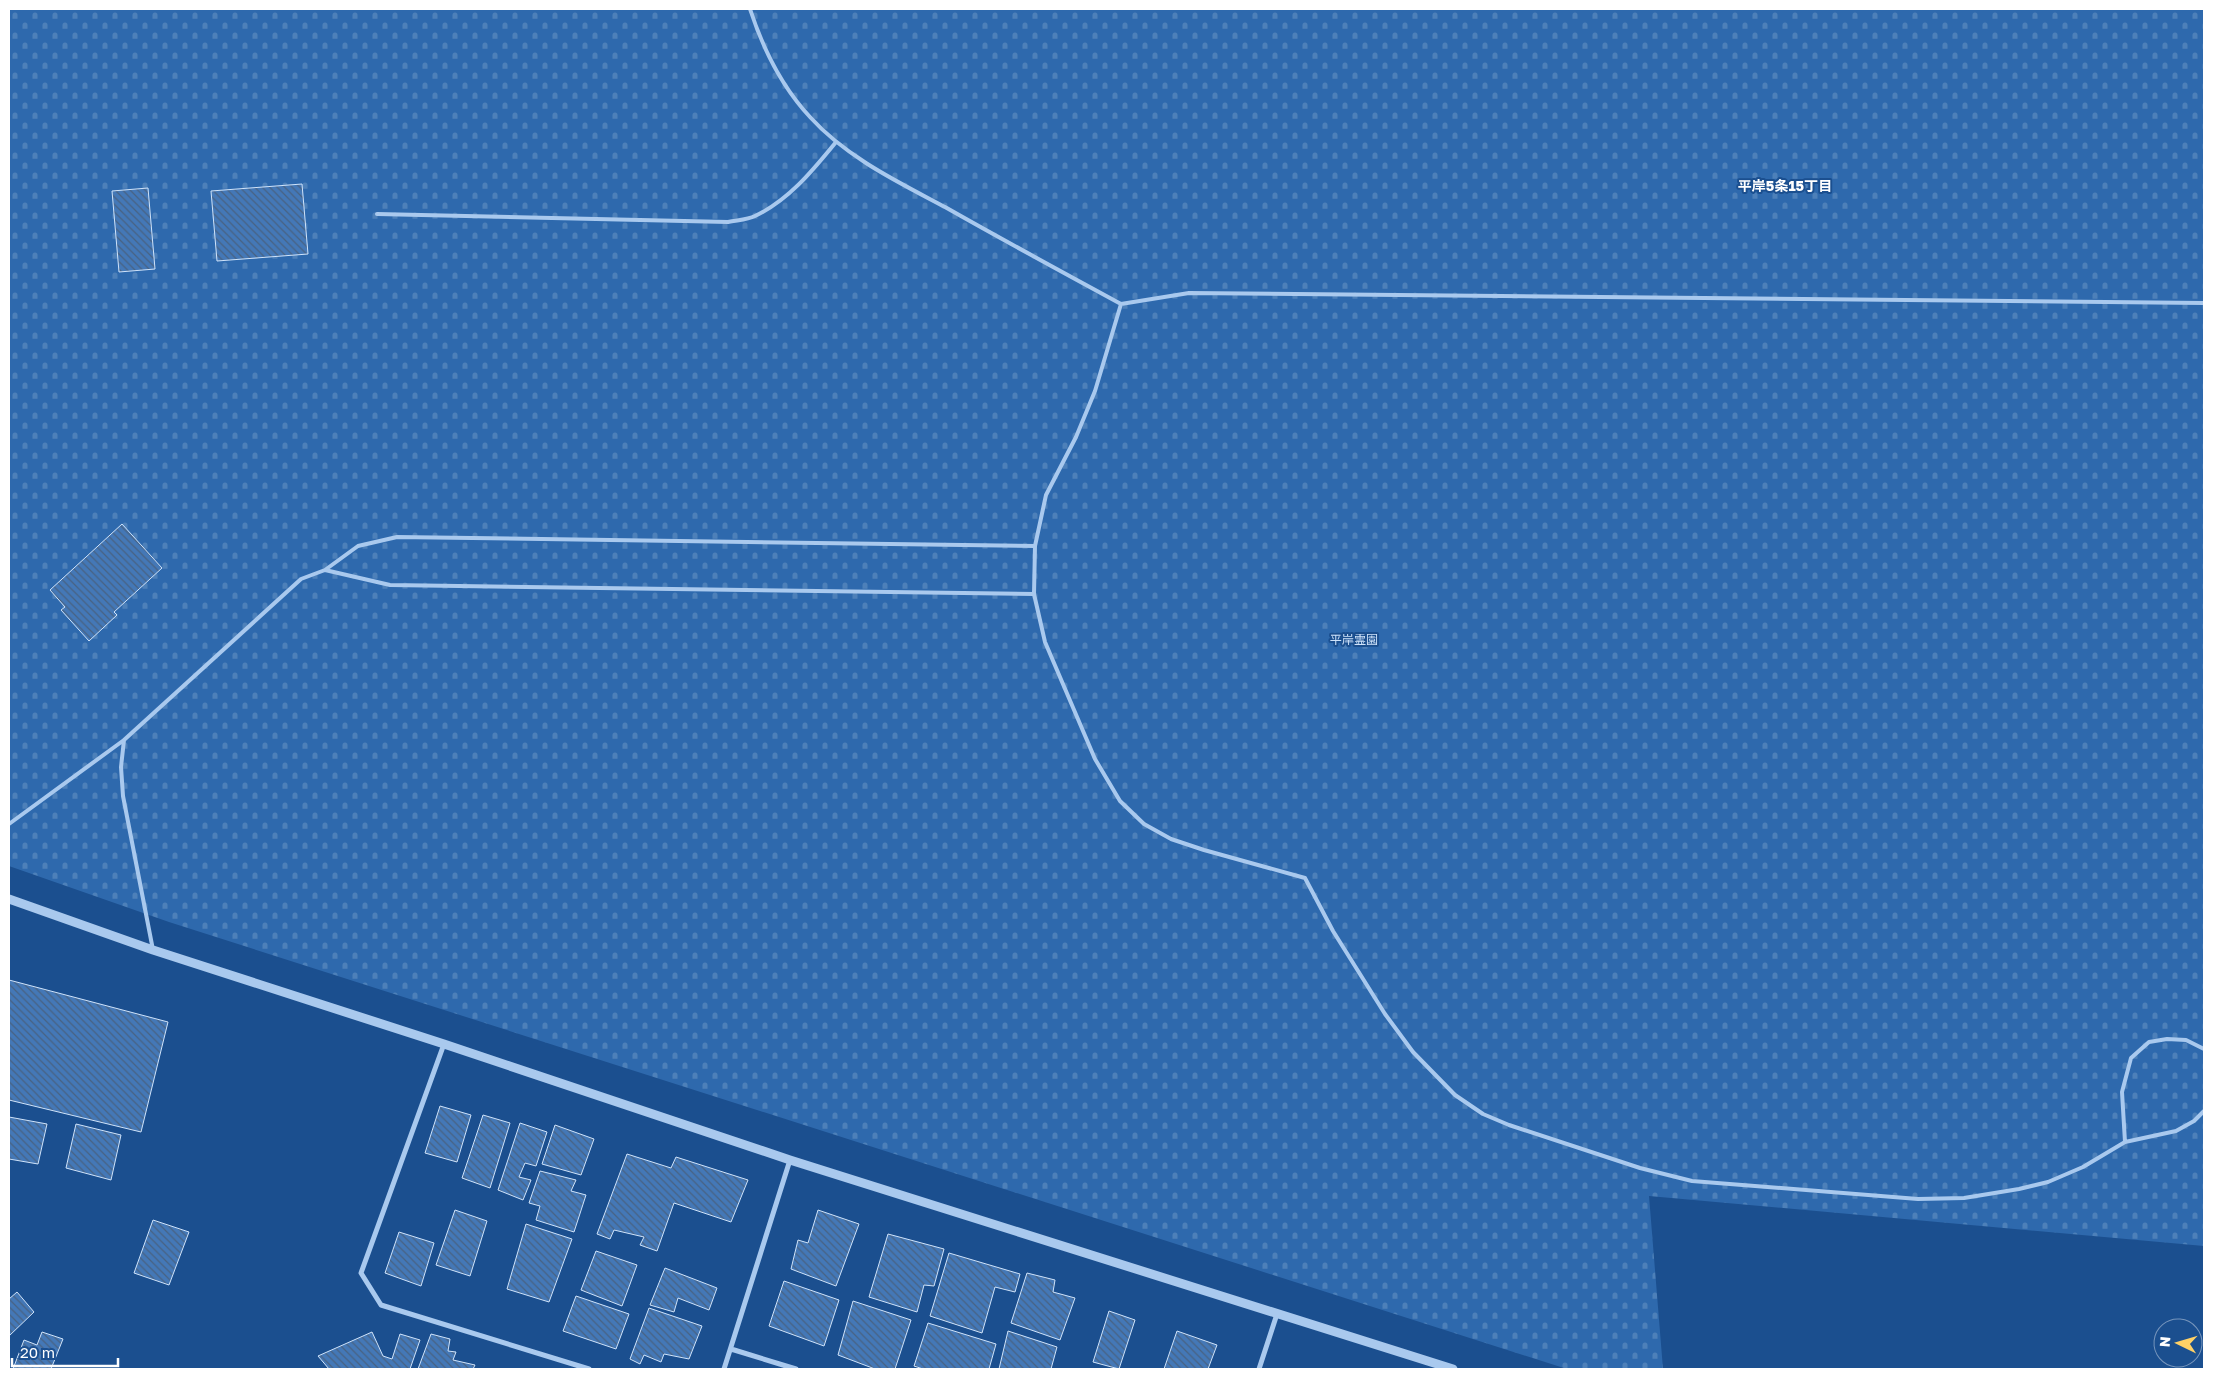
<svg xmlns="http://www.w3.org/2000/svg" width="2213" height="1378" viewBox="0 0 2213 1378" font-family="'Golos Text','Noto Sans JP',sans-serif">
  <defs>
    <pattern id="cemetery-stones" width="16" height="16" patternUnits="userSpaceOnUse" patternTransform="scale(1.25)"><rect width="16" height="16" fill="#2e69ad"/><path d="M2 7V4a2 2 0 0 1 4 0v3zM10 15v-3a2 2 0 0 1 4 0v3z" fill="#4d80b9"/></pattern>
    <pattern id="building-back-hatch" width="6" height="6" patternUnits="userSpaceOnUse" patternTransform="scale(1.25)"><rect width="6" height="6" fill="#4478b7"/><path d="M-1 5l2 2M0 0l6 6M5-1l2 2" fill="none" stroke="#486282"/></pattern>
  </defs>
  <rect width="100%" height="100%" fill="#1b4f8f"/>
  <path fill="url(#cemetery-stones)" d="M 9,9 L 2204,9 L 2204,1246 L 1649,1196 L 1663,1369 L 1567,1369 L 169,922 L 9,866 Z"/>
  <path fill="url(#building-back-hatch)" stroke="#cfe3fa" d="M 302,184 L 308,254 L 217,261 L 211,191 Z
    M 148,188 L 155,269 L 119,272 L 112,191 Z
    M 122,524 L 162,568 L 114,612 L 117,615 L 89,641 L 61,610 L 65,607 L 50,590 Z
    M 9,980 L 168,1022 L 141,1132 L 9,1100 Z
    M 440,1106 L 471,1115 L 457,1162 L 425,1153 Z
    M 483,1115 L 510,1123 L 490,1188 L 462,1178 Z
    M 9,1117 L 47,1124 L 38,1164 L 9,1159 Z
    M 520,1123 L 547,1132 L 536,1166 L 525,1163 L 519,1177 L 531,1180 L 523,1200 L 498,1190 Z
    M 76,1124 L 121,1135 L 111,1180 L 66,1168 Z
    M 555,1125 L 594,1139 L 581,1175 L 542,1164 Z
    M 627,1154 L 671,1168 L 676,1157 L 748,1180 L 731,1222 L 674,1203 L 657,1251 L 640,1245 L 644,1237 L 614,1230 L 610,1239 L 597,1234 Z
    M 540,1171 L 576,1180 L 571,1191 L 586,1195 L 574,1232 L 536,1220 L 540,1206 L 529,1203 Z
    M 455,1210 L 487,1221 L 470,1276 L 436,1265 Z
    M 818,1210 L 859,1224 L 836,1286 L 791,1269 L 798,1240 L 808,1243 Z
    M 153,1220 L 189,1232 L 169,1285 L 134,1273 Z
    M 526,1224 L 572,1239 L 549,1302 L 507,1289 Z
    M 399,1232 L 434,1243 L 421,1286 L 385,1273 Z
    M 888,1234 L 944,1249 L 934,1286 L 924,1285 L 917,1312 L 869,1297 Z
    M 596,1251 L 637,1265 L 622,1306 L 581,1290 Z
    M 949,1253 L 1020,1274 L 1015,1292 L 995,1287 L 982,1333 L 930,1316 Z
    M 665,1268 L 717,1288 L 709,1310 L 678,1298 L 674,1312 L 650,1305 Z
    M 1027,1273 L 1055,1280 L 1053,1292 L 1075,1298 L 1060,1340 L 1011,1323 Z
    M 784,1281 L 839,1300 L 824,1346 L 769,1326 Z
    M 17,1292 L 34,1312 L 9,1336 L 9,1299 Z
    M 576,1296 L 629,1314 L 616,1349 L 563,1331 Z
    M 853,1301 L 911,1320 L 895,1369 L 875,1369 L 838,1355 Z
    M 649,1308 L 702,1326 L 689,1359 L 664,1354 L 661,1362 L 644,1355 L 640,1364 L 630,1359 Z
    M 1109,1311 L 1135,1320 L 1119,1369 L 1093,1362 Z
    M 928,1323 L 996,1344 L 989,1369 L 923,1369 L 914,1366 Z
    M 1008,1331 L 1057,1347 L 1051,1369 L 999,1369 Z
    M 1177,1331 L 1217,1345 L 1208,1369 L 1164,1369 Z
    M 42,1332 L 63,1339 L 51,1369 L 13,1369 L 24,1340 L 37,1345 Z
    M 372,1332 L 383,1356 L 392,1359 L 400,1334 L 420,1340 L 410,1369 L 329,1369 L 318,1356 Z
    M 431,1334 L 450,1339 L 448,1351 L 456,1352 L 453,1360 L 475,1365 L 473,1369 L 418,1369 Z"/>
  <g fill="none" stroke-linecap="round" stroke-linejoin="round">
    <path stroke="#a9c9ee" stroke-width="4" d="M 750,9 C 763,49 781,86 810,117 C 846,157 898,182 945,207 C 1003,240 1062,272 1121,304
      M 377,214 L 728,222 C 737,220 747,220 755,216 C 789,200 813,170 836,142
      M 2204,303 L 1189,293 L 1121,304 L 1095,391 L 1076,437 L 1046,495 L 1035,546 L 1034,594 L 1045,642 L 1095,759 L 1120,801 L 1144,824 L 1171,839 L 1204,850 L 1305,878 L 1333,931 L 1385,1014 L 1413,1052 L 1455,1095 L 1483,1114 L 1509,1125 L 1640,1168 L 1692,1181 L 1918,1199 L 1964,1198 L 2019,1189 L 2048,1182 L 2083,1167 L 2125,1142 L 2176,1131 L 2194,1121 L 2204,1111
      M 325,570 L 390,585 L 1034,594
      M 124,740 L 121,767 L 123,796 L 153,950
      M 9,824 L 124,740 L 301,579 L 325,570 L 358,546 L 397,537 L 1035,546
      M 2125,1142 L 2122,1092 L 2131,1058 L 2149,1042 L 2167,1039 L 2186,1040 L 2204,1049"/>
    <path stroke="#a9c9ee" stroke-width="5" d="M 444,1044 L 361,1273 L 381,1305 L 589,1369
      M 731,1349 L 796,1369
      M 724,1369 L 790,1160
      M 1259,1369 L 1277,1314"/>
    <path stroke="#a9c9ee" stroke-width="9" d="M 9,899 L 153,950 L 444,1044 L 790,1160 L 1453,1369"/>
  </g>
  <g text-anchor="middle" dominant-baseline="central" stroke-width="4" stroke-linejoin="round" paint-order="stroke">
    <g font-size="12" fill="#cfe3fa" stroke="#1b4f8f">
      <text x="1354" y="639">平岸霊園</text>
    </g>
    <g font-size="14" font-weight="bold" fill="#fff" stroke="#1b4f8f">
      <text x="1785" y="185">平岸5条15丁目</text>
    </g>
  </g>
  <rect width="2213" height="1378" fill="none" stroke="#ffffff" stroke-width="20"/>
  <g transform="translate(2178 1343) rotate(275)"><circle r="24" fill="#1b4f8f" stroke="#7695bc"/>
  <path d="M0-4L9 19L0 12L-9 19Z" fill="#ffd166"/>
  <text y="-8" font-size="14" font-weight="bold" text-anchor="middle" fill="#ffffff">N</text>
  </g>
  <path d="M12 1358v8h106v-8" fill="none" stroke="#ffffff" stroke-width="2.5"/>
  <text x="20" y="1358" font-size="15" fill="#ffffff" stroke="#1b4f8f" stroke-width="4" paint-order="stroke">20 m</text>
</svg>
